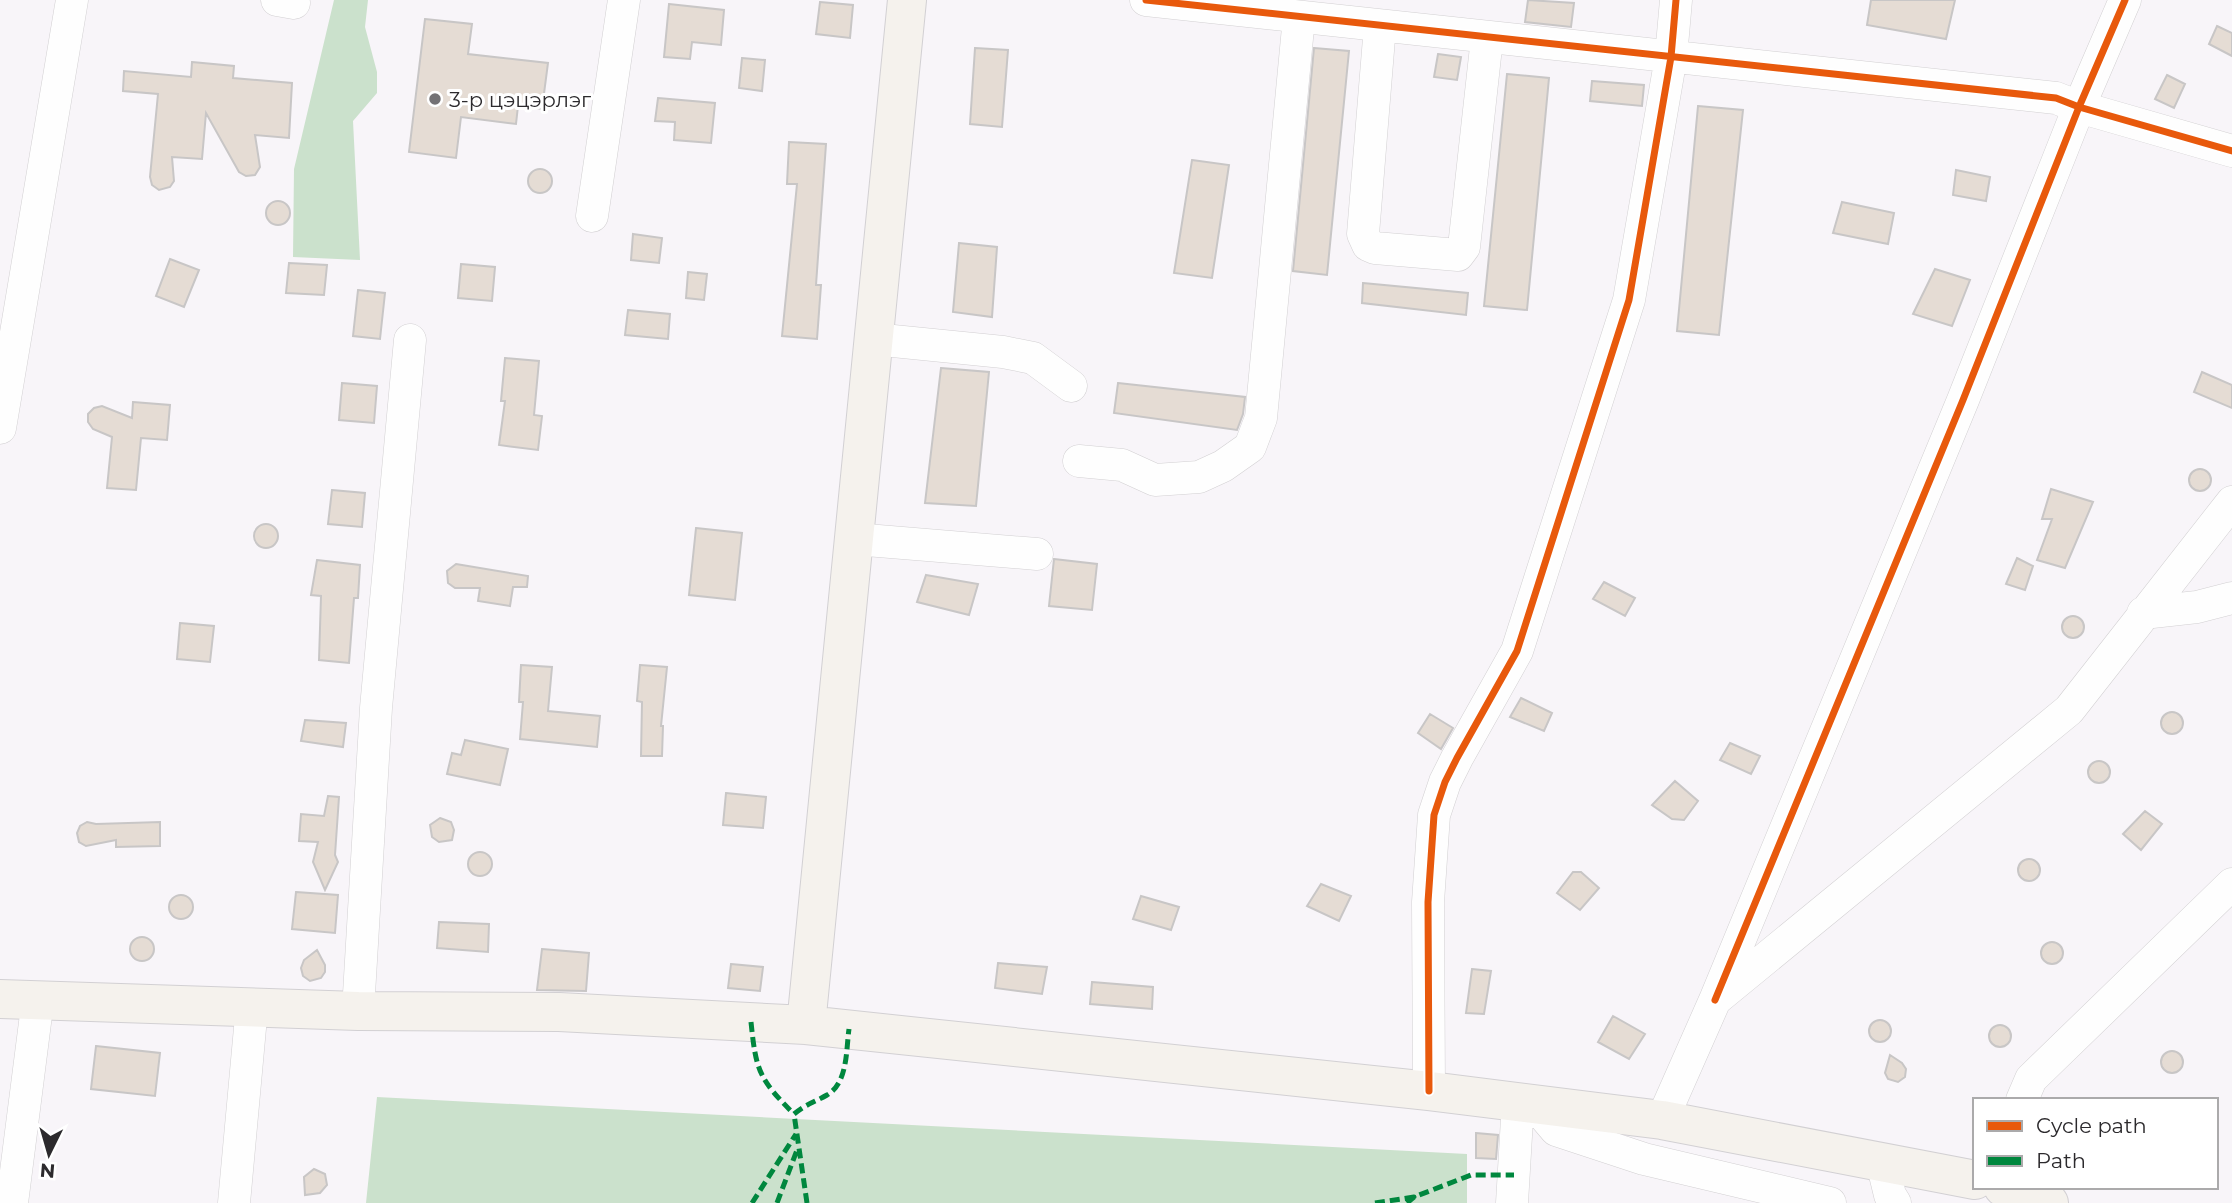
<svg xmlns="http://www.w3.org/2000/svg" width="2232" height="1203" viewBox="0 0 2232 1203" font-family="Montserrat,sans-serif">
  <rect width="100%" height="100%" fill="#f8f5f9"/>
  <path fill="#cbe1cc" d="M 334,0 L 368,0 L 365,27 L 377,72 L 377,93 L 353,121 L 360,260 L 293,257 L 294,169 Z
    M 377,1097 L 1467,1154 L 1467,1203 L 366,1203 Z"/>
  <path fill="#e5dcd4" stroke="#c8c6c6" stroke-width="2" d="M 1528,0 L 1574,3 L 1571,27 L 1525,22 Z
    M 1871,0 L 1955,0 L 1946,39 L 1867,25 Z
    M 820,2 L 853,5 L 850,38 L 816,34 Z
    M 669,4 L 724,10 L 721,45 L 692,42 L 690,59 L 664,57 Z
    M 425,19 L 472,24 L 468,54 L 548,63 L 542,109 L 518,106 L 516,124 L 461,117 L 456,158 L 409,152 Z
    M 2217,26 L 2232,33 L 2232,56 L 2209,44 Z
    M 975,48 L 1008,50 L 1002,127 L 970,124 Z
    M 1314,48 L 1349,51 L 1327,275 L 1293,271 Z
    M 1438,54 L 1461,57 L 1457,80 L 1434,77 Z
    M 742,58 L 765,60 L 762,91 L 739,88 Z
    M 192,62 L 234,66 L 233,78 L 292,83 L 289,138 L 255,135 L 260,167 L 255,175 L 246,176 L 239,172 L 206,113 L 202,159 L 172,157 L 174,181 L 170,187 L 159,190 L 152,185 L 150,177 L 158,94 L 123,91 L 124,71 L 191,77 Z
    M 1507,74 L 1549,78 L 1527,310 L 1484,306 Z
    M 2167,75 L 2185,84 L 2174,108 L 2155,99 Z
    M 1592,81 L 1644,85 L 1642,106 L 1590,101 Z
    M 658,98 L 715,103 L 711,143 L 674,140 L 675,122 L 655,121 Z
    M 1698,106 L 1743,110 L 1719,335 L 1677,331 Z
    M 789,142 L 826,144 L 816,285 L 821,285 L 817,339 L 782,336 L 797,184 L 787,184 Z
    M 1192,160 L 1229,165 L 1212,278 L 1174,273 Z
    M528 181a12 12 0 1 1 24 0a12 12 0 1 1-24 0Z
    M 1956,170 L 1990,177 L 1986,201 L 1953,195 Z
    M266 213a12 12 0 1 1 24 0a12 12 0 1 1-24 0Z
    M 1842,202 L 1894,213 L 1888,244 L 1833,233 Z
    M 633,234 L 662,238 L 659,263 L 631,260 Z
    M 959,243 L 997,247 L 992,317 L 953,312 Z
    M 170,259 L 199,270 L 184,307 L 156,296 Z
    M 289,263 L 327,265 L 324,295 L 286,293 Z
    M 461,264 L 495,267 L 492,301 L 458,298 Z
    M 1935,269 L 1970,280 L 1952,326 L 1913,314 Z
    M 688,272 L 707,274 L 704,300 L 686,298 Z
    M 1363,283 L 1468,293 L 1466,315 L 1362,303 Z
    M 358,290 L 385,293 L 380,339 L 353,336 Z
    M 628,310 L 670,314 L 668,339 L 625,335 Z
    M 505,358 L 539,361 L 534,415 L 542,416 L 538,450 L 499,445 L 505,401 L 501,401 Z
    M 941,368 L 989,372 L 976,506 L 925,503 Z
    M 2202,372 L 2232,385 L 2232,408 L 2194,392 Z
    M 342,383 L 377,386 L 374,423 L 339,420 Z
    M 1118,383 L 1245,397 L 1243,414 L 1237,430 L 1114,413 Z
    M 133,402 L 170,405 L 167,440 L 141,438 L 136,490 L 107,488 L 112,437 L 93,429 L 88,422 L 88,414 L 94,408 L 102,406 L 132,418 Z
    M2189 480a11 11 0 1 1 22 0a11 11 0 1 1-22 0Z
    M 2051,489 L 2093,502 L 2065,568 L 2037,560 L 2052,519 L 2042,519 Z
    M 332,490 L 365,493 L 362,527 L 328,524 Z
    M254 536a12 12 0 1 1 24 0a12 12 0 1 1-24 0Z
    M 696,528 L 742,533 L 735,600 L 689,595 Z
    M 2017,558 L 2033,566 L 2025,590 L 2006,584 Z
    M 1054,559 L 1097,564 L 1092,610 L 1049,606 Z
    M 317,560 L 360,565 L 358,598 L 354,598 L 349,663 L 319,660 L 321,596 L 311,595 Z
    M 456,564 L 528,576 L 527,587 L 513,587 L 510,606 L 478,601 L 480,588 L 455,588 L 448,583 L 447,571 Z
    M 926,575 L 978,584 L 969,615 L 917,602 Z
    M 1604,582 L 1635,598 L 1625,616 L 1593,599 Z
    M2062 627a11 11 0 1 1 22 0a11 11 0 1 1-22 0Z
    M 180,623 L 214,626 L 210,662 L 177,659 Z
    M 521,665 L 552,667 L 548,711 L 600,716 L 597,747 L 520,739 L 523,702 L 519,702 Z
    M 640,665 L 667,667 L 661,726 L 663,726 L 662,756 L 641,756 L 642,702 L 637,701 Z
    M 1521,698 L 1552,713 L 1544,731 L 1510,717 Z
    M2161 723a11 11 0 1 1 22 0a11 11 0 1 1-22 0Z
    M 1430,714 L 1453,728 L 1441,749 L 1418,733 Z
    M 305,720 L 346,723 L 343,747 L 301,741 Z
    M 465,740 L 508,749 L 500,785 L 447,774 L 452,753 L 461,755 Z
    M 1730,743 L 1760,756 L 1751,774 L 1720,760 Z
    M2088 772a11 11 0 1 1 22 0a11 11 0 1 1-22 0Z
    M 1675,781 L 1698,801 L 1684,820 L 1672,819 L 1652,805 Z
    M 726,793 L 766,797 L 763,828 L 723,825 Z
    M 328,796 L 339,797 L 335,855 L 338,862 L 325,890 L 313,862 L 318,842 L 299,841 L 301,814 L 324,816 Z
    M 2145,811 L 2162,824 L 2141,850 L 2123,834 Z
    M 440,818 L 451,822 L 454,830 L 452,840 L 439,842 L 432,837 L 430,825 Z
    M 87,822 L 96,824 L 160,822 L 160,846 L 116,847 L 116,840 L 86,846 L 79,842 L 77,833 L 80,826 Z
    M468 864a12 12 0 1 1 24 0a12 12 0 1 1-24 0Z
    M2018 870a11 11 0 1 1 22 0a11 11 0 1 1-22 0Z
    M 1573,872 L 1581,872 L 1599,888 L 1580,910 L 1557,893 Z
    M 1321,884 L 1351,896 L 1339,921 L 1307,906 Z
    M 296,892 L 338,895 L 335,933 L 292,929 Z
    M169 907a12 12 0 1 1 24 0a12 12 0 1 1-24 0Z
    M 1141,896 L 1179,907 L 1171,930 L 1133,919 Z
    M 439,922 L 489,924 L 488,952 L 437,948 Z
    M130 949a12 12 0 1 1 24 0a12 12 0 1 1-24 0Z
    M2041 953a11 11 0 1 1 22 0a11 11 0 1 1-22 0Z
    M 542,949 L 589,953 L 586,991 L 537,990 Z
    M 317,950 L 325,965 L 325,972 L 321,978 L 310,981 L 303,976 L 301,968 L 304,960 Z
    M 998,963 L 1047,967 L 1042,994 L 995,988 Z
    M 731,964 L 763,967 L 760,991 L 728,988 Z
    M 1472,969 L 1491,971 L 1484,1014 L 1466,1013 Z
    M 1092,982 L 1153,987 L 1152,1009 L 1090,1004 Z
    M 1613,1016 L 1645,1034 L 1629,1059 L 1598,1042 Z
    M1869 1031a11 11 0 1 1 22 0a11 11 0 1 1-22 0Z
    M1989 1036a11 11 0 1 1 22 0a11 11 0 1 1-22 0Z
    M 96,1046 L 160,1053 L 155,1096 L 91,1089 Z
    M2161 1062a11 11 0 1 1 22 0a11 11 0 1 1-22 0Z
    M 1890,1055 L 1902,1063 L 1906,1069 L 1905,1077 L 1898,1082 L 1888,1079 L 1885,1073 Z
    M 1476,1133 L 1498,1135 L 1496,1159 L 1476,1158 Z
    M 314,1169 L 325,1174 L 327,1185 L 320,1193 L 305,1195 L 304,1177 Z"/>
  <g fill="none" stroke-linecap="round" stroke-linejoin="round">
    <g stroke="#d2d0d2" stroke-width="33">
      <path id="minor" d="M 277,0 L 294,3
        M 1146,0 L 2056,98 L 2079,107 L 2232,151
        M 1380,26 L 1363,234 L 1368,245 L 1375,248 L 1458,255 L 1464,247 L 1487,38
        M 592,216 L 624,0
        M 873,339 L 1003,352 L 1033,358 L 1071,386
        M 0,428 L 72,0
        M 1079,461 L 1122,465 L 1155,480 L 1199,477 L 1223,466 L 1250,447 L 1261,418 L 1299,17
        M 854,539 L 1037,554
        M 2143,613 L 2197,607 L 2232,598
        M 1715,1000 L 1963,400 L 2079,107 L 2125,0
        M 358,1011 L 376,708 L 410,340
        M 1429,1091 L 1428,902 L 1434,815 L 1445,782 L 1457,758 L 1517,651 L 1629,300 L 1671,57 L 1676,0
        M 2022,1100 L 2031,1079 L 2232,884
        M 1534,1104 L 1556,1130 L 1644,1159 L 1830,1203
        M 1662,1120 L 1715,1000 L 2069,710 L 2232,502
        M 1882,1162 L 1890,1195 L 1895,1203
        M 12,1203 L 38,999
        M 234,1203 L 252,1006
        M 1512,1203 L 1518,1102"/>
    </g>
    <g stroke="#d2d0d3" stroke-width="40">
      <path id="major" d="M 0,999 L 358,1011 L 559,1012 L 806,1025 L 1429,1091 L 1662,1120 L 1975,1180
        M 806,1025 L 907,0
        M 2003,1187 L 2049,1203"/>
    </g>
    <use href="#minor" stroke="#fefefe" stroke-width="32"/>
    <use href="#major" stroke="#f5f2ed" stroke-width="38"/>
    <path stroke="#00873e" stroke-width="5" stroke-dasharray="10 5" stroke-linecap="butt" d="M 751,1022 C 756,1071 759,1079 794,1114
      M 752,1203 L 796,1134
      M 777,1203 L 797,1150
      M 807,1203 L 794,1114 C 806,1104 815,1102 827,1095 C 848,1083 846,1050 849,1029
      M 1375,1203 L 1414,1197 L 1413,1199
      M 1407,1203 L 1414,1197 L 1471,1175 L 1514,1175"/>
    <g stroke="#fff" stroke-width="11">
      <path id="cycleway" d="M 1146,0 L 2056,98 L 2079,107 L 2232,151
        M 1715,1000 L 1963,400 L 2079,107 L 2125,0
        M 1429,1091 L 1428,902 L 1434,815 L 1445,782 L 1457,758 L 1517,651 L 1629,300 L 1671,57 L 1676,0"/>
    </g>
    <use href="#cycleway" stroke="#e8590c" stroke-width="7"/>
  </g>
  <circle fill="#737174" stroke="#fff" stroke-width="2.5" cx="435" cy="99" r="7"/>
  <g text-anchor="middle" dominant-baseline="central" stroke-width="6" stroke-linejoin="round" paint-order="stroke">
    <g font-size="21" fill="#2c2a2d" stroke="#fff" text-anchor="start">
      <text x="449" y="99">3-р цэцэрлэг</text>
    </g>
  </g>
  <rect x="1973" y="1098" width="245" height="91" fill="#ffffff" stroke="#abaaab" stroke-width="2"/>
  <rect x="1987" y="1121" width="35" height="10" fill="#e8590c" stroke="#abaaab" stroke-width="2"/>
  <text x="2036" y="1133" font-size="21" fill="#2c2a2d">Cycle path</text>
  <rect x="1987" y="1156" width="35" height="10" fill="#00873e" stroke="#abaaab" stroke-width="2"/>
  <text x="2036" y="1168" font-size="21" fill="#2c2a2d">Path</text>
  <g transform="translate(49 1154) rotate(185)" stroke="#ffffff" stroke-width="5" paint-order="stroke">
  <path d="M0-5L12 26L0 18L-12 26Z" fill="#2c2a2d"/>
  <text y="-10" font-size="19" font-weight="bold" text-anchor="middle" fill="#2c2a2d">N</text>
  </g>
</svg>
